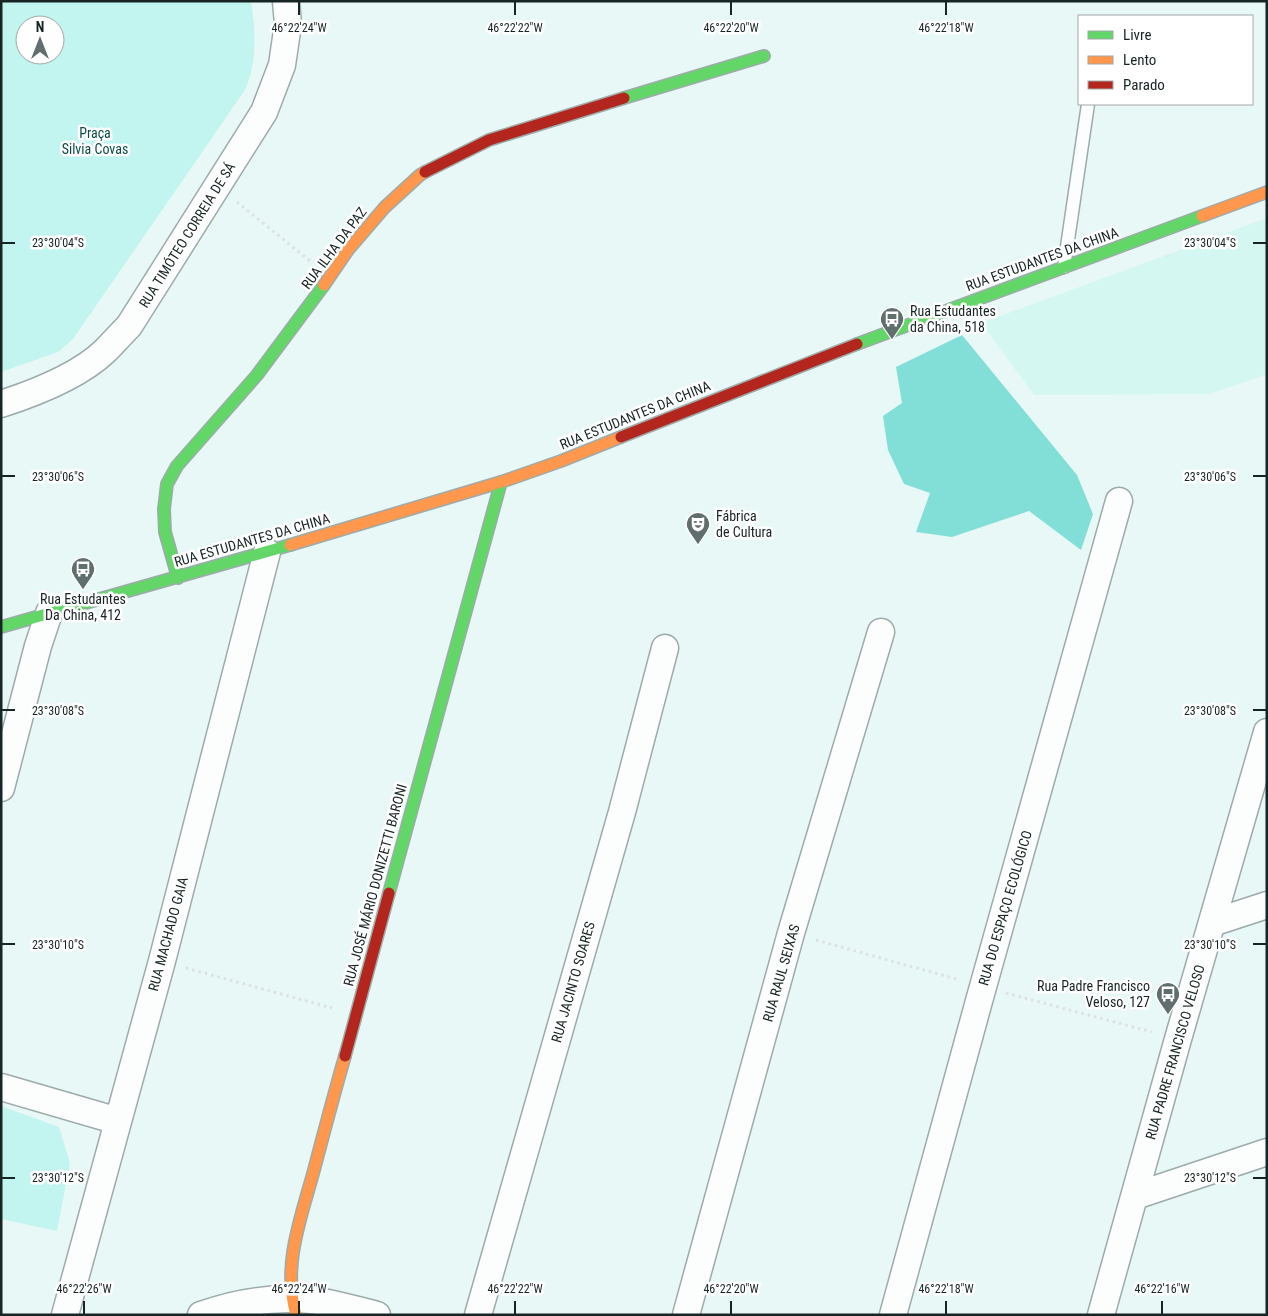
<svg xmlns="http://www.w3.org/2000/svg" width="1268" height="1316" viewBox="0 0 1268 1316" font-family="'Roboto Condensed',sans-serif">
  <rect width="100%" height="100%" fill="#e8f8f6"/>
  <path fill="#d5f7f2" d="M 1267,218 L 1267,374 L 1265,375 L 1209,394 L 1034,395 L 981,323 Z"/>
  <path fill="#c2f5ef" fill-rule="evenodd" d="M 1,1 L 251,1 C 256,30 257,64 245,90 L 73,339 L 58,352 L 1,372 ZM 25,25 L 55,25 L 55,55 L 25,55 Z
    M 1,1106 L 59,1127 L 70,1163 L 57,1231 L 1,1219 Z"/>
  <path fill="#81dfd7" d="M 962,335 L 1077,475 L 1093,514 L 1081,550 L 1029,511 L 952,537 L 916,532 L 930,493 L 904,484 L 888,450 L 883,416 L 902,403 L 896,367 Z"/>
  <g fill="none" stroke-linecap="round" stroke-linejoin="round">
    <g stroke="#9dabaa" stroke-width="15">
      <path id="lane" d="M 1064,267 L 1088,104"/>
    </g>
    <g stroke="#9dabaa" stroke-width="29">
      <path id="street" d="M 1,404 C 35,393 79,376 105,351 C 113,343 121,334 129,326 L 264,112 L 282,65 L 288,24 L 286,1
        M 1,788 L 38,646 L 49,613
        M 1212,923 L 1267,905
        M 1,1087 L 118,1121
        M 1135,1196 L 1267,1152
        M 65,1315 L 162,961 L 267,552
        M 201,1315 C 229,1305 260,1299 289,1299 C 318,1298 349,1308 377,1315
        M 478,1315 L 622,812 L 665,648
        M 686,1315 L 791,933 L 881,632
        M 893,1315 L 979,1001 L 1119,501
        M 1101,1315 L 1178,1039 L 1267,732"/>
    </g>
    <g stroke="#9dabaa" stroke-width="14">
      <path id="fast" d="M 624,98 L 764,56
        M 857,344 L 1202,216
        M 178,578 L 165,532 L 164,509 L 167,484 L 177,466 L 257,375 L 324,285
        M 1,627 L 290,545
        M 389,893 L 501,482"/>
    </g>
    <g stroke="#9dabaa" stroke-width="14">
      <path id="slow" d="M 1202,216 L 1267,192
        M 324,285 L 348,250 L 385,207 L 420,175 L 425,172
        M 290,545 L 501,482 L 561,461 L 621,437
        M 296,1315 C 282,1265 301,1218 314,1170 C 324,1132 334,1094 345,1056"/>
    </g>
    <g stroke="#9dabaa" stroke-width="14">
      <path id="jam" d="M 425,172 L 489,140 L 624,98
        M 621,437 L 857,344
        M 345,1056 L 389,893"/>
    </g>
    <path stroke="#dce1e1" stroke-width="3" stroke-dasharray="2.5 4" stroke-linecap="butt" d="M 237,202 L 310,261
      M 816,940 L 960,980
      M 186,968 L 332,1008
      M 1006,993 L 1152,1032"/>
    <use href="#lane" stroke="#fcfefe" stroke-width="12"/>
    <use href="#street" stroke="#fcfefe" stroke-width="26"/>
    <use href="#fast" stroke="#63d668" stroke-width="11"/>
    <use href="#slow" stroke="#ff974d" stroke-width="11"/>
    <use href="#jam" stroke="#b3261e" stroke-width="11"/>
  </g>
  <path fill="none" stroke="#172524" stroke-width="2" d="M 299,2 L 299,15M 515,2 L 515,15M 731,2 L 731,15M 946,2 L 946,15M 2,243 L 15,243M 1253,243 L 1266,243M 2,476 L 15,476M 1253,476 L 1266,476M 2,710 L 15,710M 1253,710 L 1266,710M 2,944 L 15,944M 1253,944 L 1266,944M 2,1178 L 15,1178M 1253,1178 L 1266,1178M 84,1301 L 84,1314M 299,1301 L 299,1314M 515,1301 L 515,1314M 731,1301 L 731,1314M 946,1301 L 946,1314M 1162,1301 L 1162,1314"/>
  <defs>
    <g id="bus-pin" transform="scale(1.25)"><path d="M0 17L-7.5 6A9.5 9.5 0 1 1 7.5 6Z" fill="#606f6e" stroke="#fff"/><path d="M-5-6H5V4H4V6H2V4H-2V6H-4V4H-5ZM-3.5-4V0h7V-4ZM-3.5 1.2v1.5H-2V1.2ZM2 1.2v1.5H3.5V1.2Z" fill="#fff"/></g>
    <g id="theatre-pin" transform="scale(1.25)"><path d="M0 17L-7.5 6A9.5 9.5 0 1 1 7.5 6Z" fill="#606f6e" stroke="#fff"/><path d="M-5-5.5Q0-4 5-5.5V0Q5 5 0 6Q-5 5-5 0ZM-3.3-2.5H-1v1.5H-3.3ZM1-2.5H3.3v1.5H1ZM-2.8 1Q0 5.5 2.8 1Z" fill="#fff"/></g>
  </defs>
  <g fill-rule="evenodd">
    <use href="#bus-pin" x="892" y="319"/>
    <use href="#theatre-pin" x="698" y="524"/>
    <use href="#bus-pin" x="83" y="569"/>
    <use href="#bus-pin" x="1168" y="994"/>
  </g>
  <g text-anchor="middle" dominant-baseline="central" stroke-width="5" stroke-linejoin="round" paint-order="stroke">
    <g font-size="14" fill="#0b4d48" stroke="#fff">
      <text x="95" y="133">Praça<tspan x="95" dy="16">Silvia Covas</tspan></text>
    </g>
    <g font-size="14" fill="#172524" stroke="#fff">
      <text transform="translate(187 235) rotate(-58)">RUA TIMÓTEO CORREIA DE SÁ</text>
      <text transform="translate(334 248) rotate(-53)">RUA ILHA DA PAZ</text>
      <text transform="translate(1042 259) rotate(-20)">RUA ESTUDANTES DA CHINA</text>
      <text transform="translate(635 415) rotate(-22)">RUA ESTUDANTES DA CHINA</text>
      <text transform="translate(252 540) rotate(-16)">RUA ESTUDANTES DA CHINA</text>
      <text transform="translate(375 885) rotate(-75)">RUA JOSÉ MÁRIO DONIZETTI BARONI</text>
      <text transform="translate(1005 908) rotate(-74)">RUA DO ESPAÇO ECOLÓGICO</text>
      <text transform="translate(168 934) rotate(-75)">RUA MACHADO GAIA</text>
      <text transform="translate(781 973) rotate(-74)">RUA RAUL SEIXAS</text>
      <text transform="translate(573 982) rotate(-74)">RUA JACINTO SOARES</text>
      <text transform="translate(1175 1052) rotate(-74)">RUA PADRE FRANCISCO VELOSO</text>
    </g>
    <g font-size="14" fill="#172524" stroke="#fff" text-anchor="start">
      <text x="910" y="311">Rua Estudantes<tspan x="910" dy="16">da China, 518</tspan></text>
      <text x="716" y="516">Fábrica<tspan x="716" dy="16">de Cultura</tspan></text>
      <text x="83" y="599" text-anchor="middle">Rua Estudantes<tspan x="83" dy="16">Da China, 412</tspan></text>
      <text x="1150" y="986" text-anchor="end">Rua Padre Francisco<tspan x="1150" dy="16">Veloso, 127</tspan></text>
    </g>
  </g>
  <g font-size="12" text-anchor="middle" fill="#172524" stroke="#fff" stroke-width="5" stroke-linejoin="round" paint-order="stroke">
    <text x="299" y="32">46°22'24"W</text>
    <text x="515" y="32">46°22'22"W</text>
    <text x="731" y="32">46°22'20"W</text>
    <text x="946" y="32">46°22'18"W</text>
    <text x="58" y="247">23°30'04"S</text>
    <text x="1210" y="247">23°30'04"S</text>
    <text x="58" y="481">23°30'06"S</text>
    <text x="1210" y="481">23°30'06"S</text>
    <text x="58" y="715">23°30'08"S</text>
    <text x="1210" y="715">23°30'08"S</text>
    <text x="58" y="949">23°30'10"S</text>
    <text x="1210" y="949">23°30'10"S</text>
    <text x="58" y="1182">23°30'12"S</text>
    <text x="1210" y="1182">23°30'12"S</text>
    <text x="84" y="1293">46°22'26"W</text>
    <text x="299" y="1293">46°22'24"W</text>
    <text x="515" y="1293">46°22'22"W</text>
    <text x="731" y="1293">46°22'20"W</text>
    <text x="946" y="1293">46°22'18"W</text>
    <text x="1162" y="1293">46°22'16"W</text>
  </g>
  <rect width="1268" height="1316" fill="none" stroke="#172524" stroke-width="5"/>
  <rect x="1078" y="15" width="175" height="90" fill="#ffffff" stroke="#a2a8a7"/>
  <rect x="1088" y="31" width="25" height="8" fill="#63d668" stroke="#a2a8a7"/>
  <text x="1123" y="40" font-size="15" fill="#172524">Livre</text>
  <rect x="1088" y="56" width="25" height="8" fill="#ff974d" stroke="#a2a8a7"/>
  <text x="1123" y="65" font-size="15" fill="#172524">Lento</text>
  <rect x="1088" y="81" width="25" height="8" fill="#b3261e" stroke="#a2a8a7"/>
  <text x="1123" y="90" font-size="15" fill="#172524">Parado</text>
  <g transform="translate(40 40)"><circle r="24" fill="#ffffff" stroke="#a2a8a7"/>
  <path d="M0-4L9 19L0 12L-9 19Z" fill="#606f6e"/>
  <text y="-8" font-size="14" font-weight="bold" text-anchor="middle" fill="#172524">N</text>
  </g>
</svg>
